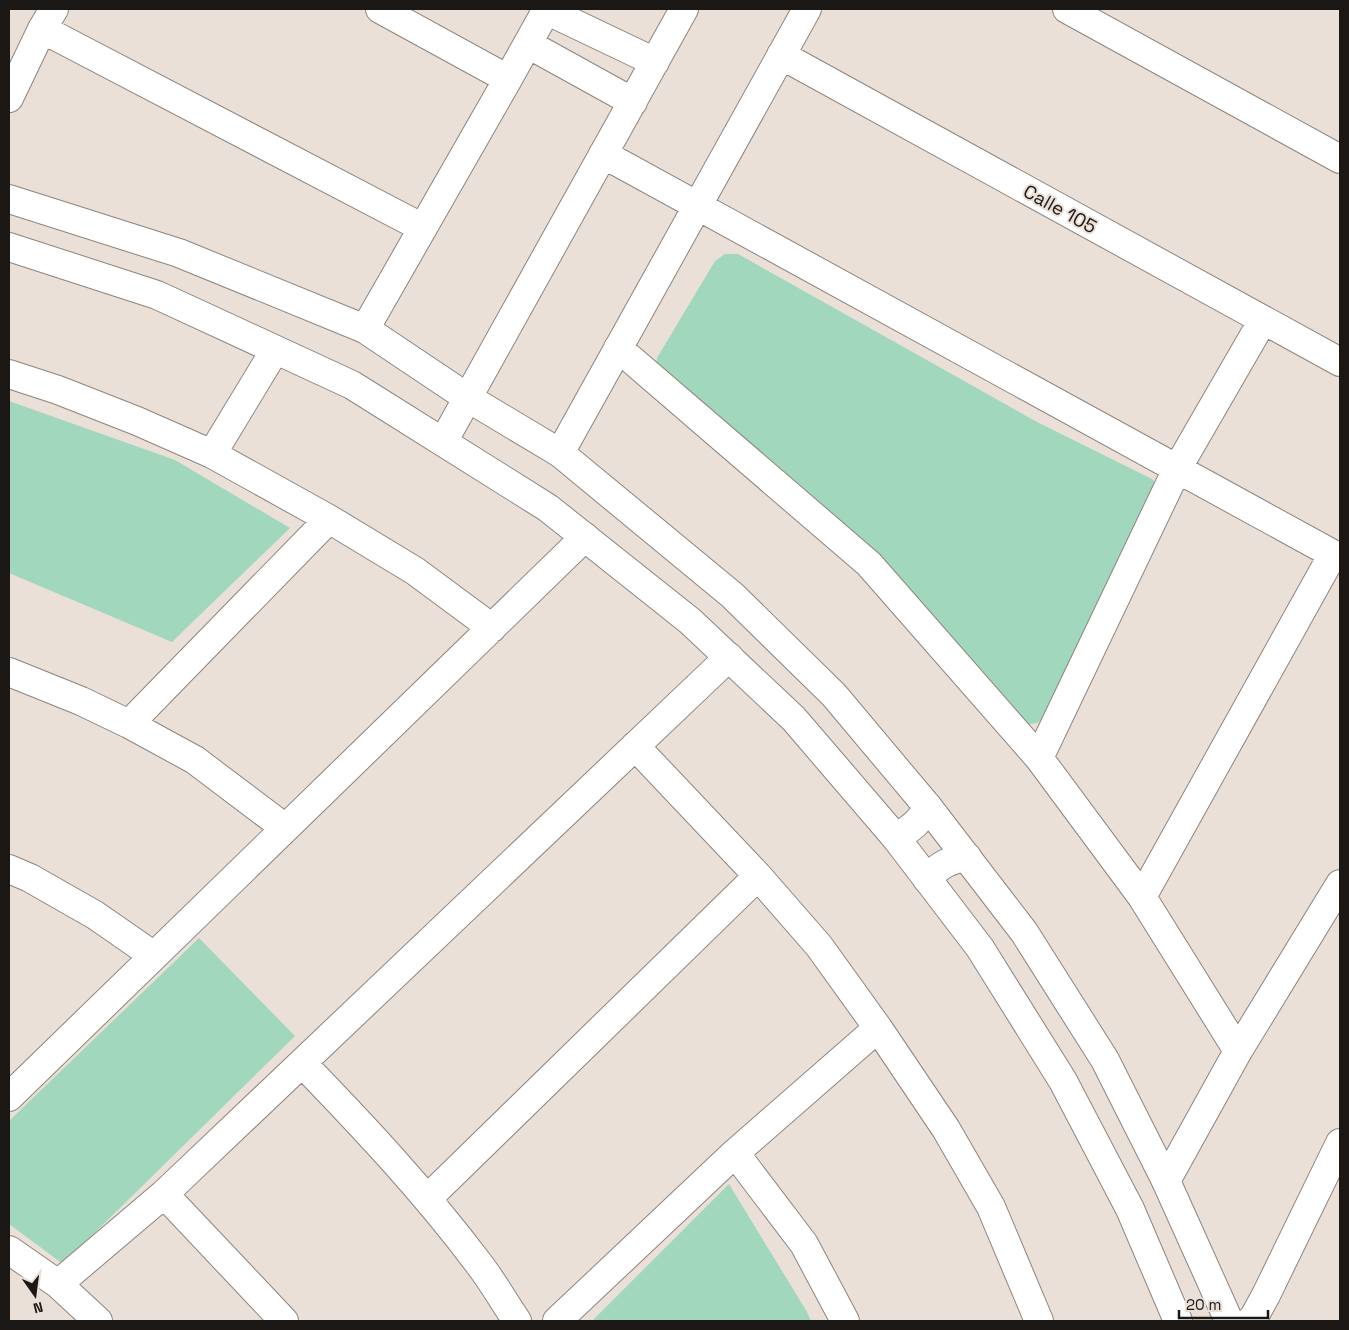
<svg xmlns="http://www.w3.org/2000/svg" width="1349" height="1330" viewBox="0 0 1349 1330" font-family="'Space Grotesk',sans-serif">
  <rect width="100%" height="100%" fill="#ebe0d8"/>
  <path fill="#a1d7bd" d="M 725,254 L 738,254 L 1037,422 L 1152,479 L 1160,488 L 1044,718 L 1037,723 L 1026,725 L 656,372 L 657,358 L 715,261 Z
    M 9,401 L 175,460 L 290,528 L 172,642 L 9,573 Z
    M 199,938 L 295,1036 L 63,1264 L 9,1224 L 9,1121 Z
    M 729,1184 L 807,1312 L 811,1321 L 592,1321 Z"/>
  <g fill="none" stroke-linecap="round" stroke-linejoin="round">
    <g stroke="#8e847c" stroke-width="30">
      <path id="minor" d="M 380,9 L 508,79
        M 1067,9 L 1340,159
        M 546,10 L 655,62
        M 42,29 L 423,228
        M 528,44 L 633,102
        M 781,55 L 1340,362
        M 9,98 L 42,29 L 54,9
        M 603,154 L 1340,558
        M 365,329 L 508,79 L 547,9
        M 618,348 L 869,564 L 1039,758 L 1142,897 L 1238,1051
        M 9,374 L 58,390 L 137,421 L 212,454 L 329,519 L 415,571 L 492,628
        M 443,442 L 684,9
        M 560,453 L 807,9
        M 212,454 L 275,350
        M 9,672 L 81,701 L 129,724 L 195,760 L 285,828
        M 129,724 L 329,519
        M 635,746 L 758,876 L 819,946 L 878,1028 L 946,1129 L 991,1207 L 1039,1321
        M 1039,758 L 1177,469 L 1263,320
        M 896,838 C 911,828 919,823 928,807
        M 9,869 L 30,878 L 95,915 L 154,956
        M 927,879 C 939,865 949,860 967,857
        M 1142,897 L 1333,554
        M 302,1063 C 364,1127 425,1192 479,1264 C 493,1282 504,1302 517,1321
        M 9,1097 L 585,537
        M 735,1153 L 804,1244 L 845,1321
        M 1166,1181 L 1238,1051 L 1340,884
        M 164,1194 L 284,1321
        M 427,1199 L 758,876
        M 9,1250 L 58,1284 L 98,1321
        M 58,1284 L 164,1194 L 729,657
        M 557,1321 L 735,1153 L 878,1028
        M 1250,1321 L 1254,1317 L 1266,1295 L 1340,1143"/>
    </g>
    <g stroke="#8e847c" stroke-width="30">
      <path id="tertiary" d="M 9,199 L 179,253 L 365,329 L 468,398 L 560,453 L 732,595 L 834,695 L 928,807 L 1024,932 L 1105,1060 L 1166,1181 L 1229,1321
        M 9,247 L 157,295 L 352,385 L 548,508 L 690,621 L 794,719 L 896,838 L 980,948 L 1063,1081 L 1130,1209 L 1178,1321"/>
    </g>
    <use href="#minor" stroke="#fff" stroke-width="28"/>
    <use href="#tertiary" stroke="#fff" stroke-width="28"/>
  </g>
  <g text-anchor="middle" dominant-baseline="central" stroke-width="4" stroke-linejoin="round" paint-order="stroke">
    <g font-size="19" fill="#1b1714" stroke="#ebe0d8">
      <text transform="translate(1060 209) rotate(29)">Calle 105</text>
    </g>
  </g>
  <rect width="1349" height="1330" fill="none" stroke="#1b1714" stroke-width="20"/>
  <g transform="translate(35 1295) rotate(166)" stroke="#ebe0d8" stroke-width="4" paint-order="stroke">
  <path d="M0-4L9 19L0 12L-9 19Z" fill="#1b1714"/>
  <text y="-8" font-size="14" font-weight="bold" text-anchor="middle" fill="#1b1714">N</text>
  </g>
  <path d="M1179 1310v8h89v-8" fill="none" stroke="#1b1714" stroke-width="2.5"/>
  <text x="1186" y="1310" font-size="15" fill="#1b1714" stroke="#ebe0d8" stroke-width="4" paint-order="stroke">20 m</text>
</svg>
